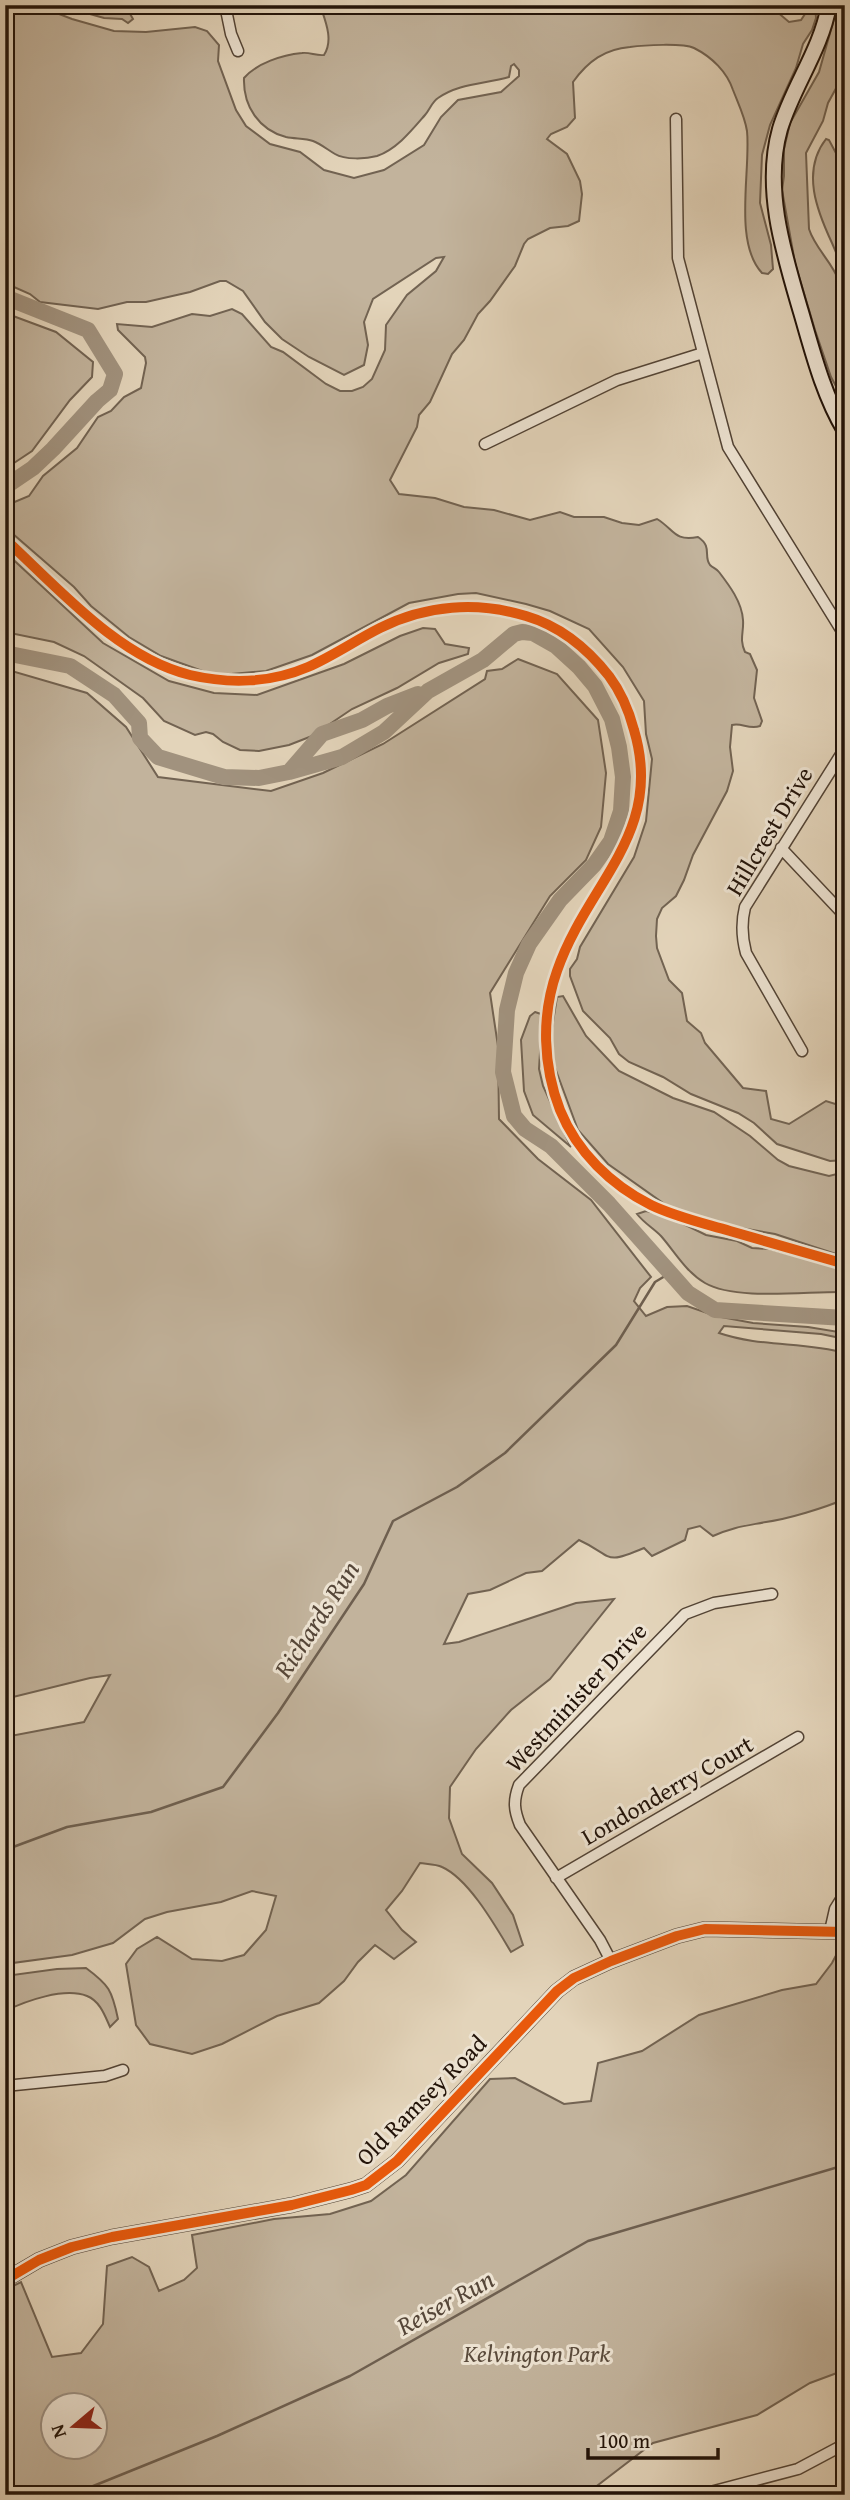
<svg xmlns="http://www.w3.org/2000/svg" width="850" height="2500" viewBox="0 0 850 2500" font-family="'Gentium Book Plus',serif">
  <rect width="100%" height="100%" fill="#e3d4ba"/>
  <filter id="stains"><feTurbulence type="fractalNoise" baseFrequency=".00286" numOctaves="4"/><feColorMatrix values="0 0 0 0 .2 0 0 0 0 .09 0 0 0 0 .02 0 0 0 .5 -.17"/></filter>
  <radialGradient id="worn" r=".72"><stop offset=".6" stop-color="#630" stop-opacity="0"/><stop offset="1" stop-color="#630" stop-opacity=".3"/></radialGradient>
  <path fill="#c2b39c" stroke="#726352" stroke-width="2" fill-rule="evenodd" d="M 5,5 L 36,5 L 72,19 L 114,31 L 146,32 L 195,27 L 207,31 L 219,45 L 218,61 L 236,110 L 246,126 L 270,144 L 300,152 L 324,170 L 354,178 L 384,170 L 424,145 L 441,117 L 458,100 L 501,92 L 519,76 L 519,70 L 514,64 L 511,66 L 509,77 C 485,84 459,83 438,98 C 432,102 430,109 425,115 C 412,130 397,149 377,156 C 366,159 345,160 335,154 C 328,150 321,144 313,141 C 305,138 295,139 286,137 C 259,130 243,106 244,78 C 257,63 282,55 302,53 C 310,52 316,56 324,55 C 334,40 325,20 320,5 L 769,5 L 789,22 L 801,20 L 811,5 L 815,5 L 816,18 L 812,30 L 803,44 L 796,68 L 770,125 L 762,155 L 760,203 L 771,245 L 773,269 L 768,274 L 762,273 C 733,242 751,170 747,131 C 745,117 738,103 733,90 C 727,72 712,57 694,48 C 683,43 644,45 630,47 C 605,49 588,61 573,82 L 575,118 L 567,127 L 551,134 L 547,139 L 567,154 L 580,181 L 582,194 L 579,221 L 568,226 L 550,228 L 528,239 L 524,244 L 515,266 L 490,301 L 478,314 L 464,340 L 452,354 L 430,402 L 419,415 L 417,427 L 390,480 L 399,494 L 435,498 L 464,507 L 494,510 L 530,520 L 560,512 L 574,517 L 604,517 L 622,523 L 639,525 L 657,519 C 674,529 674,542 698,537 C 713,547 703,556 710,565 C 713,568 717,569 719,572 C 729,585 742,602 743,620 C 744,632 739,639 745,652 L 750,654 L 757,670 L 754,698 L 762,721 L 760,726 C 749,730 741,722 732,725 L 730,747 L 733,771 L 727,791 L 693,855 L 684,880 L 676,896 L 662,908 L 657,919 L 656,936 L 657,948 L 669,980 L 682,993 L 687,1021 L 701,1033 L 705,1043 L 743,1088 L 766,1091 L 771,1119 L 789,1124 L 826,1101 L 845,1107 L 845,1160 L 830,1161 L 777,1144 L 754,1123 L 738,1113 L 691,1094 L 663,1077 L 629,1062 L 619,1054 L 610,1038 L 583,1011 L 570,976 L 570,969 L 577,959 L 580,947 L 634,857 L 646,821 L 652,759 L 646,734 L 644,701 L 623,667 L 589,629 L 550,611 L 526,604 L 476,593 L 458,594 L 409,603 L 312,655 L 266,671 L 220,675 L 208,673 L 161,656 L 129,637 L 91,606 L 74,587 L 5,527 L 5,506 L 29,496 L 43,476 L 77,448 L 98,417 L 111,411 L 124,397 L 141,388 L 146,363 L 145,357 L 118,330 L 117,324 L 152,327 L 192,314 L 210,316 L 232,309 L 242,314 L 271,347 L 283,352 L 326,384 L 340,391 L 352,391 L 363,387 L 372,379 L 385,350 L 386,325 L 407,295 L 436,271 L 444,257 L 436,258 L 373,299 L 364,322 L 368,345 L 364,365 L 344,375 L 309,357 L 282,339 L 265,322 L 243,291 L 226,281 L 220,281 L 190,292 L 146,302 L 127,302 L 98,309 L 40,302 L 30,294 L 5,283 Z
    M 58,5 L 125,5 L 133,19 L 128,23 L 122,19 L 104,18 Z
    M 838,5 L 845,5 L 845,72 L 828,103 L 823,121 L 806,153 L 809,229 C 815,248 832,262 839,281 C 850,316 845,366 845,403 L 831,377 L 815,330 L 795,263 L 782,190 L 784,176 L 784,149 L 790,123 L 819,72 Z
    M 826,139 L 829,140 L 845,170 L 845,267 C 838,260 836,252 832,243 C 817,211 801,171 826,139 Z
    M 5,313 L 56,332 L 93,362 L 92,377 L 70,400 L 32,451 L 5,469 Z
    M 5,552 L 103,643 L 169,681 L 214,693 L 257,695 L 344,664 L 400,636 L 423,628 L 435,629 L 445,644 L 469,648 L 468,654 L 439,663 L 397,688 L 352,709 L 312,736 L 289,745 L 259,751 L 240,750 L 223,742 L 213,734 L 206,732 L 195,735 L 164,721 L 143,698 L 84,656 L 54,642 L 5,632 Z
    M 518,659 L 557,674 L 598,720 L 606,773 L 601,827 L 586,860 L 550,896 L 490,993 L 498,1046 L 499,1119 L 538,1159 L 591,1200 L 651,1277 L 640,1288 L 634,1301 L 646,1316 L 667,1307 L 687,1306 L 716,1316 L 753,1323 L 808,1327 L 845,1333 L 845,1339 L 821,1334 L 724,1326 L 719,1333 C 760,1347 803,1342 845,1353 L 845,1499 C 824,1508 788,1519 766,1522 C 745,1526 733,1527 713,1536 L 700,1526 L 688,1529 L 685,1540 L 652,1556 L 644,1548 C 602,1566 614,1556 579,1540 L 542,1571 L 526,1573 L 490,1590 L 468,1594 L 444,1644 L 459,1642 L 576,1603 L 614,1599 L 550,1679 L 511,1710 L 476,1749 L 450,1787 L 449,1818 L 462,1854 L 492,1883 L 513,1915 L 523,1945 L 511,1952 C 496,1927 469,1879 442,1867 C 436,1864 426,1864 420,1863 L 402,1891 L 386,1910 L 402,1930 L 416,1942 L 394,1959 L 375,1945 L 358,1962 L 344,1981 L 319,2003 L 277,2016 L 222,2044 L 192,2054 L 150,2044 L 136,2025 L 126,1964 L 137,1949 L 157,1937 L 192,1959 L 222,1961 L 244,1955 L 266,1930 L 276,1896 L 252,1891 L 221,1902 L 167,1912 L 145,1919 L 113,1943 L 72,1955 L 5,1964 L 5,1737 L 84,1722 L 110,1675 L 90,1678 L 5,1699 L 5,669 L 87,693 L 126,727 L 158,777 L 271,791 L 323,773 L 383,744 L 485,679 L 487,671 L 502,669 Z
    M 563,996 L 586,1036 L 619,1071 L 673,1098 L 714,1112 L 750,1136 L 778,1160 L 789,1166 L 829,1176 L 845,1172 L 845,1257 L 775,1234 L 725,1225 L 689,1215 L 666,1205 L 608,1164 L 578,1130 L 554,1065 L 550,1041 L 557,997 Z
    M 535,1012 L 541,1014 L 542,1020 L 539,1069 L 543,1086 L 571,1147 L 533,1115 L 524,1091 L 521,1040 L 530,1016 Z
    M 646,1211 L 665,1215 L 706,1235 L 737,1241 L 752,1248 L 770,1249 L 845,1269 L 845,1292 C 808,1291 736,1301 705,1283 C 686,1272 675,1252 661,1236 C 653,1228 644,1223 637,1214 Z
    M 842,1944 L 845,1944 L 845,2370 L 810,2383 L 757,2415 L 653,2443 L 585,2495 L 5,2495 L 5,2290 L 21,2282 L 52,2357 L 81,2353 L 103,2324 L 107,2266 L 132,2257 L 149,2267 L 159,2291 L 184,2280 L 197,2268 L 192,2235 L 274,2219 L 330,2214 L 371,2201 L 406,2175 L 490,2079 L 515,2078 L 564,2104 L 591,2101 L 598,2063 L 642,2051 L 699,2015 L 782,1990 L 816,1984 L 832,1963 ZM 52,2406 L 94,2406 L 94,2448 L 52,2448 Z
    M 86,1968 C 109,1985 112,1990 118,2019 L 110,2027 C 105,2016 100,2001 87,1996 C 64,1987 26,2001 5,2011 L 5,1976 L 57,1969 Z"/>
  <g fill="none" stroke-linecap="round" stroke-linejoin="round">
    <path stroke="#6e5f4f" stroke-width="2.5" d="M 5,1850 L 67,1827 L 151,1812 L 223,1787 L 278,1713 L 364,1584 L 393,1521 L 457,1487 L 505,1453 L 616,1345 L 655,1282 L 670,1273
      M 5,2487 L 23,2495
      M 71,2495 L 217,2436 L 350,2376 L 588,2241 L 845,2165"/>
    <path stroke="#a1927e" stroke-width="16" d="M 5,297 L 88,330 L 115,374 L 110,390 L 97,401 L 53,449 L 33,468 L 5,487
      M 5,653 L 70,666 L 114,695 L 139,723 L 140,738 L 158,757 L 224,777 L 259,778 L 289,772 L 342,757 L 384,732 L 428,691 L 483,660 L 514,634 L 522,632 L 533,633 L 556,646 L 579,667 L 595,686 L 612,719 L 619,747 L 623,777 L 621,811 L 611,841 L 594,865 L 560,900 L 529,944 L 516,973 L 507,1010 L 503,1072 L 514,1116 L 525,1129 L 551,1146 L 609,1204 L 688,1293 L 715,1310 L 845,1318
      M 289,772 L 322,734 L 362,720 L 387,706 L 418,694"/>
    <g stroke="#524335" stroke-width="13">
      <path id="minor" d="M 225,5 L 231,34 L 238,51
        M 676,119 L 678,258 L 728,447 L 845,636
        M 485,444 L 617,380 L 703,353
        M 781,848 L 845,916
        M 802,1051 L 746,953 C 742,938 741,923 745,907 L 845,748
        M 556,1878 L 798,1737
        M 830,1931 L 835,1909 L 845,1893
        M 611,1961 L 600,1940 L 520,1825 C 514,1810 513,1801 519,1785 L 685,1614 L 714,1603 L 772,1594
        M 5,2086 L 105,2076 L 123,2070
        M 699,2495 L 798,2469 L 845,2444"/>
    </g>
    <g stroke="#524335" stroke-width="16">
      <path id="tertiary" d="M 5,2280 L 39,2260 L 72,2247 L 112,2237 L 292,2205 L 351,2190 L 366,2185 L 397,2161 L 557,1991 L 574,1978 L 611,1961 L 677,1936 L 705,1929 L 845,1932"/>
    </g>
    <g stroke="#221309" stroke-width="18">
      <path id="secondary" d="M 829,5 C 821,50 793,86 780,129 C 763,189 784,254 801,312 C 813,353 823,394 845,431"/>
    </g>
    <use href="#minor" stroke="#ede3d2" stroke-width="10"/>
    <use href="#tertiary" stroke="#ede3d2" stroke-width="12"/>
    <use href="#secondary" stroke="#ede3d2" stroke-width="14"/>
    <g stroke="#ede3d2" stroke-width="15">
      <path id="cycleway" d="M 5,539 C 58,588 119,658 190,675 C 229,684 271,683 308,667 C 333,656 356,640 380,628 C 426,605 477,601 526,616 C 560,626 587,648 609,676 C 621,692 629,711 634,730 C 665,833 587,883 557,971 C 541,1016 543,1066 560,1110 C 577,1152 611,1185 651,1205 C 676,1217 703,1223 730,1231 C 768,1242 806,1253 845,1264
        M 5,2280 L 39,2260 L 72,2247 L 112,2237 L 292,2205 L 351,2190 L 366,2185 L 397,2161 L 557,1991 L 574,1978 L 611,1961 L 677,1936 L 705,1929 L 845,1932"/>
    </g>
    <use href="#cycleway" stroke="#e8590c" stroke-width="10"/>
  </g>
  <g text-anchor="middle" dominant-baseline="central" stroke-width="6" stroke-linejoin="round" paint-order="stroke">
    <g font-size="24" fill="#221309" stroke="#ede3d2">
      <text transform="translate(769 831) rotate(-59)">Hillcrest Drive</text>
      <text transform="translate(576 1697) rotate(-47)">Westminister Drive</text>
      <text transform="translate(667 1790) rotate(-30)">Londonderry Court</text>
      <text transform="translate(421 2100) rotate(-45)">Old Ramsey Road</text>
    </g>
    <g font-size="24" font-style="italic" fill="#5a4b3c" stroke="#ede3d2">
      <text x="537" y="2353">Kelvington Park</text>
    </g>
    <g font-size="26" font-style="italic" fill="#554638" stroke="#ede3d2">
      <text transform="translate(316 1619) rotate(-57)">Richards Run</text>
      <text transform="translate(445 2302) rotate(-29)">Reiser Run</text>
    </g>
  </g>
  <rect width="850" height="2500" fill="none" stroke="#e3d4ba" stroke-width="28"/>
  <rect x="7" y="7" width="836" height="2486" fill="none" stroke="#221309" stroke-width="3.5"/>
  <rect x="14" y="14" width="822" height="2472" fill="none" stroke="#221309" stroke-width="2"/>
  <g transform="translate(74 2426) rotate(251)"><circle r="33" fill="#ede3d2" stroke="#9c9082" stroke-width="2"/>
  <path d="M0-5L12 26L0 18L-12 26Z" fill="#8f2418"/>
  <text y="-10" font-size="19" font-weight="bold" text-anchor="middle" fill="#221309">N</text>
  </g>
  <path d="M588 2448v10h130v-10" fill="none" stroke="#221309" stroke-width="3.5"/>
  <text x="598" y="2448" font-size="21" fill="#221309" stroke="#ede3d2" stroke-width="5" paint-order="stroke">100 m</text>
  <rect width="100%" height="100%" filter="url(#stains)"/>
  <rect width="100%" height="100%" fill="url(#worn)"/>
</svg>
